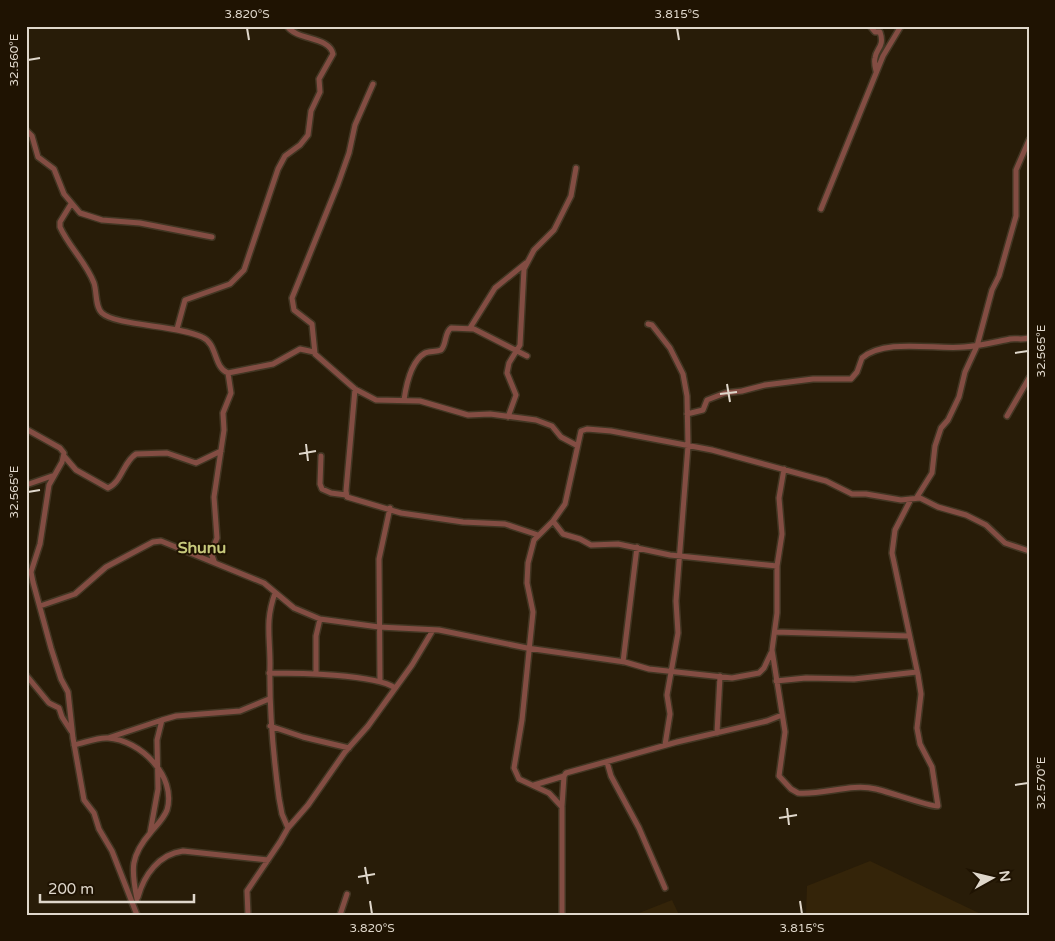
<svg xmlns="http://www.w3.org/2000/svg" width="1055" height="941" viewBox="0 0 1055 941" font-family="'Varela Round',sans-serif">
  <rect width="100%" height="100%" fill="#281c08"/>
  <path fill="#342409" d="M 870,861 L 983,915 L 806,915 L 807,886 Z
    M 672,900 L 679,915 L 634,915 Z"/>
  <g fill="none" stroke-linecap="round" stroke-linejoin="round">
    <g stroke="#423623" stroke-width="8">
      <path id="minor" d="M 870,26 L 875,32 L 880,32 C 885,47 876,48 875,58 C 874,62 875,67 876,71
        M 373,84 L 355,125 L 349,153 L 338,184 L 292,298 L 294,310 L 312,324 L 315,354 L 355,389 L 376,400 L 420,401 L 468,415 L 490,414 L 536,420 L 552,426 L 561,437 L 576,445
        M 26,130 L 32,136 L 38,157 L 54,169 L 64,194 L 80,213 L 102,220 L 140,223 L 212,237
        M 71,204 L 60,222 L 60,227 C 69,247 86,262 94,283 C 97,292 95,307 102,313 C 116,326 178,325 202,337 C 218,344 213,367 228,373 L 273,364 L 300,349 L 314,352
        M 821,209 L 883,56 L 901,26
        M 648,324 L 652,325 L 670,348 L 683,374 L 687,396 L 688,446 L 676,601 L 678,633 L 667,695 L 670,714 L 665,745
        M 470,328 L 495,288 L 526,263
        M 177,329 L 185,300 L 230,284 L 244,270 L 278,169 L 285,156 L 300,145 L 308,135 L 311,111 L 320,92 L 319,79 L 333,54 C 329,36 297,41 287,26
        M 355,389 L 346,491 L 347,497 L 401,513 L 463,522 L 505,524 L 538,535
        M 404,400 C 406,386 411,361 425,353 C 429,351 436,352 441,350 C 447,344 444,333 451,328 L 474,329 L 527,356
        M 687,414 L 703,410 L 707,400 L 725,393 L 742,391 L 765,385 L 813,379 L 851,379 L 857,372 L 862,358 C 885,338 936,350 964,347 C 980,346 995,342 1010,339 C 1016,338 1022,340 1029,338
        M 1007,416 L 1029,378
        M 508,417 L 516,395 L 507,373 L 509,363 L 520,345 L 524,269 L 534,250 L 554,230 L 571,196 L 576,168
        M 26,429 L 60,448 L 64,453 L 62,462 L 49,485 L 40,544 L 31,572 L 33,582 L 51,648 L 61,679 L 68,692 L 73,738 L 84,800 L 94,813 L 99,829 L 112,851 L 137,915
        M 64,456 L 76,470 L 108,488 C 122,482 123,462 136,454 L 167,453 L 196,463 L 221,451
        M 321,456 L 320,484 L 322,489 L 331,493 L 346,495
        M 784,469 L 779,498 L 782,534 L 777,566 L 777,613 L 772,650 L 785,732 L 779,776 L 791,789 L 798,793 C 824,795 851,783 876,789 C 886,791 934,808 938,806 L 932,767 L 920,744 L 917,728 L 921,694 L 918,675 L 892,553 L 895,530 L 911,499
        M 26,485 L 52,476
        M 917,497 L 932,473 L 935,446 L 941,428 L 948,420 L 959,397 L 965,372 L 977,346 L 992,290 L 999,276 L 1016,216 L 1016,170 L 1029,140
        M 553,521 L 563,534 L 580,539 L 591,545 L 618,544 L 670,555 L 777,566
        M 214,561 L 211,553 L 217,538 L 214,497 L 224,430 L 223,413 L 231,393 L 228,373
        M 275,593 C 265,621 270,636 270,664 C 269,709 273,753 279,798 L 282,814 L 288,828
        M 40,606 L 75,594 L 106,567 L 153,542 L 161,541 L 264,583 L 294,608 L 320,619 L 379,627 L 439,630 L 527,648 L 625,662 L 649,669 L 732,678 L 759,673 L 764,668 L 771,653
        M 775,632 L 909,636
        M 623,662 L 637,547
        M 269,673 C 295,673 376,674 395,688
        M 316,674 L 316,636 L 320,619
        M 26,675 L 49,703 L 59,708 L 62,717 L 71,731
        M 380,681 L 379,559 L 390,508
        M 776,681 L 806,678 L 854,679 L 917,672
        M 270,726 L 303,737 L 349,748
        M 717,733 L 720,676
        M 108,738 L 162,720
        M 74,745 C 84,743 98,737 108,738 C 140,740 177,776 167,810 C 164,818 157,825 151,832 C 130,856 131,869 137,899
        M 607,762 L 611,776 L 639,828 L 665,888
        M 534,785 L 564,776
        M 562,806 L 564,776 L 566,773 L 677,742 L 767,721 L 782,715
        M 150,833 L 158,789 L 157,740 L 162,720 L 176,716 L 240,711 L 269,699
        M 138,897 C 144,875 159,854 183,851 L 268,860
        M 248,915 L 247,891 L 280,842 L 288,828 L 308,805 L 345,752 L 368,726 L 412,665 L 433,630
        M 340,915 L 347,894
        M 562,915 L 562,807 L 549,793 L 519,779 L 514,768 L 522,720 L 533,612 L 527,583 L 528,563 L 534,540 L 553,521 L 565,504 L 581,431 L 587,429 L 611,431 L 712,450 L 826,481 L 852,494 L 866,494 L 901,500 L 920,498 L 938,507 L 966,515 L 986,525 L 1005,543 L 1029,551"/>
    </g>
    <use href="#minor" stroke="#834d43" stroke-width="5"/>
  </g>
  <path fill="none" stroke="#dfd7cb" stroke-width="2" d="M 247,28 L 249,40M 677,28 L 679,40M 28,60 L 40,58M 1015,353 L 1028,351M 727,384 L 730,402M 720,394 L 737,392M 306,444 L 308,461M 299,454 L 316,451M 28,492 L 40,490M 1015,785 L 1028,783M 787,808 L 789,825M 779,818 L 797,815M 365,867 L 368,884M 358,877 L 375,874M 370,901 L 372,914M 800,901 L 802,914"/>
  <g text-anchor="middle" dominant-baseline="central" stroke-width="4" stroke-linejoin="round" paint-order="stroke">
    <g font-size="16" font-weight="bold" fill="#c7c97c" stroke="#1f1302">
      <text x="202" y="548">Shunu</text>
    </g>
  </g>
  <rect width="1055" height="941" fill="none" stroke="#1f1302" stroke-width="55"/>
  <g transform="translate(992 878) rotate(82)" stroke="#1f1302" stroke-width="4" paint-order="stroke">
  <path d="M0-4L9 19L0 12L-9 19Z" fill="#dfd7cb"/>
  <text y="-8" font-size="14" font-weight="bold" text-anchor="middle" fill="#dfd7cb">N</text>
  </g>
  <path d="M40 894v8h154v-8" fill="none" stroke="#dfd7cb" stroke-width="2.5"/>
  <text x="48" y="894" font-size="15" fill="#dfd7cb" stroke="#1f1302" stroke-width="4" paint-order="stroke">200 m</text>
  <rect x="28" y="28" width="1000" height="886" fill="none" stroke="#dfd7cb" stroke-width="2"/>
  <g font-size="12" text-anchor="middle" fill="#dfd7cb">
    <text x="247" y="18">3.820°S</text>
    <text x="677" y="18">3.815°S</text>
    <text transform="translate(14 60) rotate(-90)" y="4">32.560°E</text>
    <text transform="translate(1041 351) rotate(-90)" y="4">32.565°E</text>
    <text transform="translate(14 492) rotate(-90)" y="4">32.565°E</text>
    <text transform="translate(1041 783) rotate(-90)" y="4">32.570°E</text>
    <text x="372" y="932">3.820°S</text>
    <text x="802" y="932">3.815°S</text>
  </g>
</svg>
